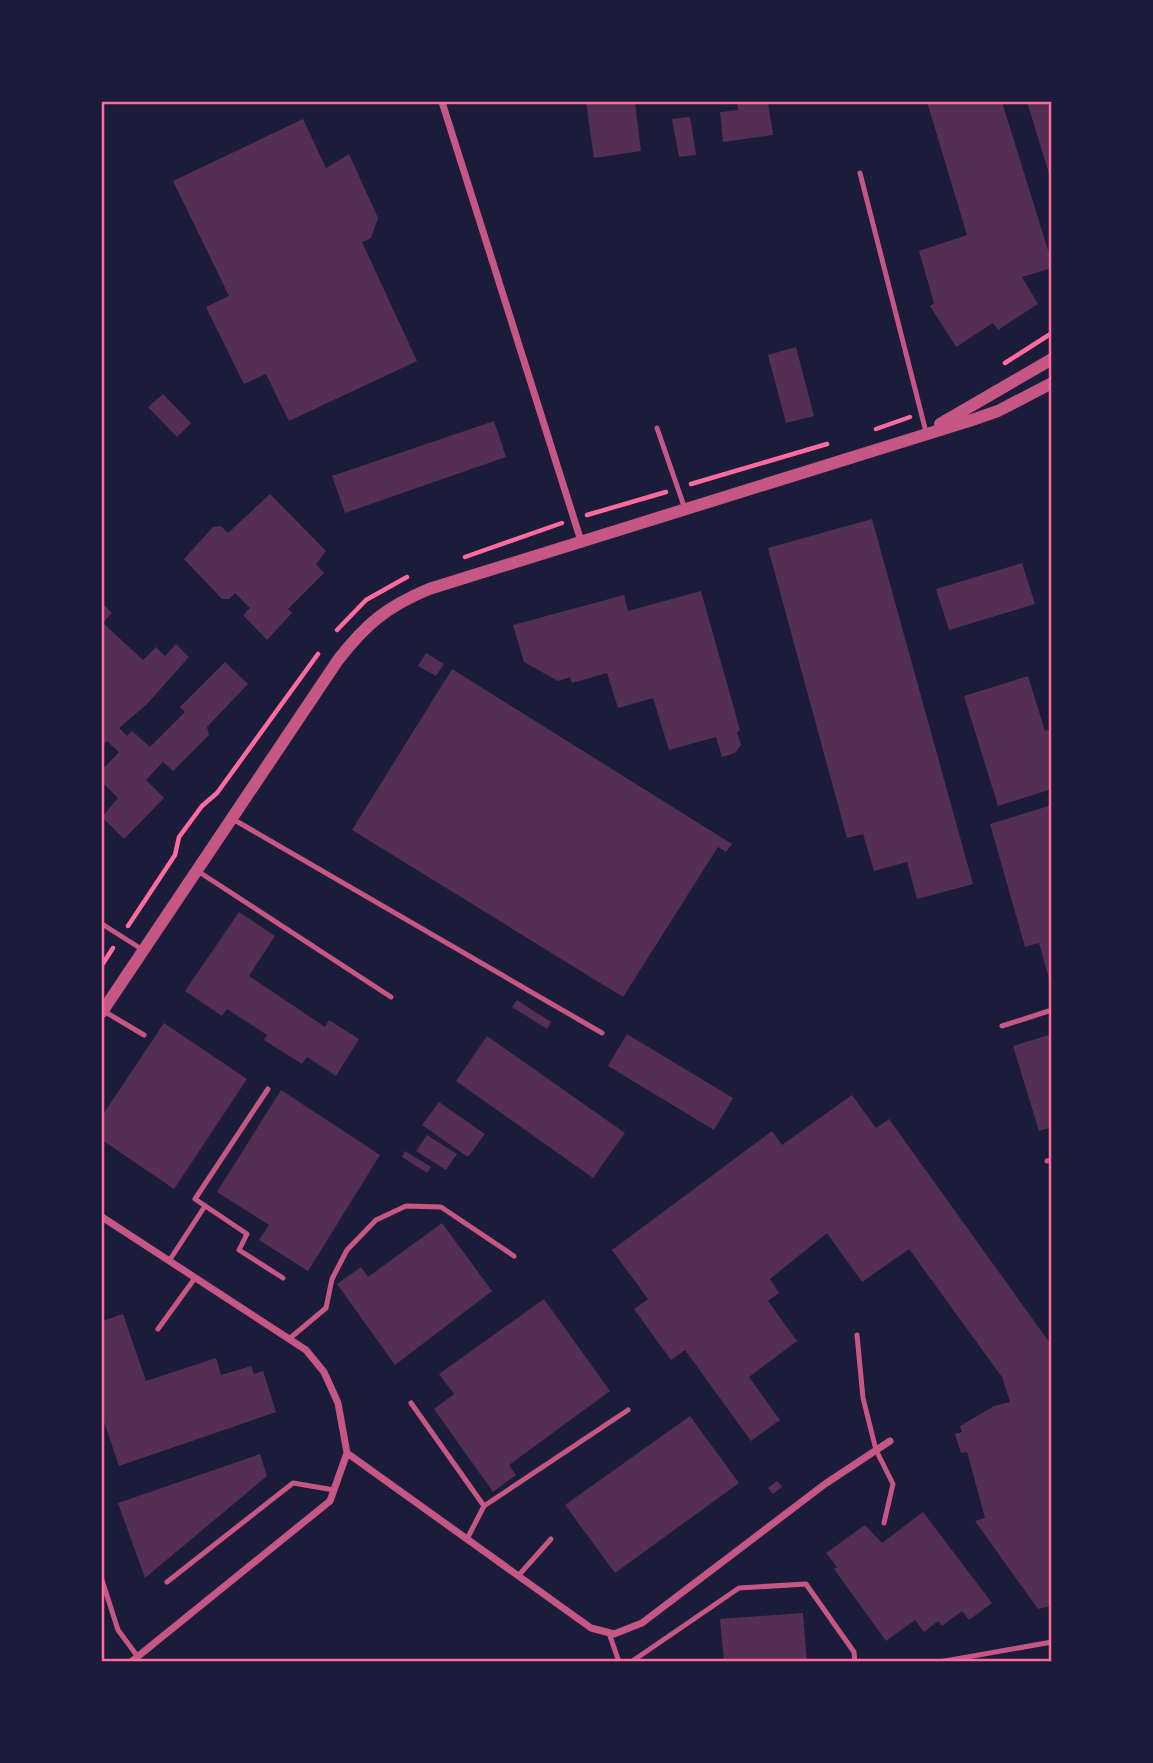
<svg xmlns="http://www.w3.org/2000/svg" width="1153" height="1763" viewBox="0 0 1153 1763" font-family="Rubik,sans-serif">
  <rect width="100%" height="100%" fill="#1b1b3a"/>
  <path fill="#542f53" d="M 586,102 L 635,102 L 641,151 L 594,158 Z
    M 737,102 L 768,102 L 773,135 L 723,142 L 720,112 L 738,110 Z
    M 927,102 L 1002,102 L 1052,263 L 1052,268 L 1022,277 L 1038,304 L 998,330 L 993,323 L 956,347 L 930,306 L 934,303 L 919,251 L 967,235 Z
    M 1027,102 L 1052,102 L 1052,180 L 1051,180 Z
    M 690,117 L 696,155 L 679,157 L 672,119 Z
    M 303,119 L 326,168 L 349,154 L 378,218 L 371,238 L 362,242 L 417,361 L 289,421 L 266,374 L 244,384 L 237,370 L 206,307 L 229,296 L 173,181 Z
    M 796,347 L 814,416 L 786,423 L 768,355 Z
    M 163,394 L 191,423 L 177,437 L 148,407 Z
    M 494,421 L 506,457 L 345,513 L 332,476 Z
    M 270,494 L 326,551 L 316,564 L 324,573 L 288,609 L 292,613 L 267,640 L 243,615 L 250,608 L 235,593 L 229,599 L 222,599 L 184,559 L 213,527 L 221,526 L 228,533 Z
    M 872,519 L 973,884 L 917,899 L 907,862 L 874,871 L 863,834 L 847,838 L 768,548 Z
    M 1022,563 L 1035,604 L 949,630 L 936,589 Z
    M 701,591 L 740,730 L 737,732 L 741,745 L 735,753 L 722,757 L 716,737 L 669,750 L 653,698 L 618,708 L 607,673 L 572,683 L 570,677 L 558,681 L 524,662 L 513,625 L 624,595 L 628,611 Z
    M 102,603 L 112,613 L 103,623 L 143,660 L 156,647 L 165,656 L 176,644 L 189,657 L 147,704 L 119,728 L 127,736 L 132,731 L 150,747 L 185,712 L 180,707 L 225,662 L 248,684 L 207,727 L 209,735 L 173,771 L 163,762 L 146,780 L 164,798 L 124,839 L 102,817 L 118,798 L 102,782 L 102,770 L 119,752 L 107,741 L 102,746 Z
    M 426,653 L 444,664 L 436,676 L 418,666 Z
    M 452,669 L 732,844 L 726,852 L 718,847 L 623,997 L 352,830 Z
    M 1028,676 L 1045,731 L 1052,729 L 1052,789 L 998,806 L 964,696 Z
    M 1052,805 L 1052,986 L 1051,986 L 1039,943 L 1025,947 L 990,824 Z
    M 239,912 L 275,936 L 249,976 L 325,1027 L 329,1020 L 359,1039 L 336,1076 L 307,1057 L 302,1064 L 264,1040 L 267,1035 L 227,1009 L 222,1016 L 185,991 Z
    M 517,1000 L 551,1022 L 547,1029 L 512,1007 Z
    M 164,1023 L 247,1079 L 174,1189 L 102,1140 L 102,1116 Z
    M 627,1034 L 733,1098 L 714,1130 L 608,1066 Z
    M 1052,1034 L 1052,1127 L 1039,1131 L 1013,1046 Z
    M 487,1036 L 625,1133 L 593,1178 L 456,1081 Z
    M 281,1090 L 380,1155 L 308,1271 L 259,1240 L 269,1225 L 217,1192 Z
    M 852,1095 L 876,1128 L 889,1119 L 1052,1346 L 1052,1606 L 1038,1609 L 975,1521 L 985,1518 L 967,1452 L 961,1453 L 955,1434 L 962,1432 L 960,1426 L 994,1406 L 1010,1402 L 1002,1377 L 909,1249 L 862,1282 L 827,1233 L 770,1279 L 779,1293 L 768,1301 L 797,1341 L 749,1377 L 780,1420 L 751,1441 L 685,1350 L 671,1360 L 634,1309 L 648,1299 L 612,1250 L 772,1131 L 782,1145 Z
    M 439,1102 L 485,1134 L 468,1157 L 422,1125 Z
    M 427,1135 L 457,1154 L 446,1170 L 416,1151 Z
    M 405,1151 L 431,1167 L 427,1173 L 402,1157 Z
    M 442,1223 L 492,1291 L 395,1365 L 337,1284 L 361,1267 L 368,1277 Z
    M 544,1299 L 610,1391 L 509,1465 L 516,1475 L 493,1492 L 434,1409 L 454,1394 L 439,1374 Z
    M 123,1314 L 146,1381 L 216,1358 L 221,1375 L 251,1366 L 254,1374 L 263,1371 L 276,1412 L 119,1466 L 102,1416 L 102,1321 Z
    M 690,1416 L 739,1483 L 615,1573 L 565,1505 Z
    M 260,1454 L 267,1476 L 145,1578 L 118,1503 Z
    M 777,1481 L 782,1487 L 773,1494 L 768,1488 Z
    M 923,1512 L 992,1603 L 969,1620 L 962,1611 L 942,1626 L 938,1621 L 924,1632 L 915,1620 L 886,1641 L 834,1569 L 837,1567 L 826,1553 L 865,1525 L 882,1543 Z
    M 803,1613 L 807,1662 L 724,1662 L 720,1619 Z"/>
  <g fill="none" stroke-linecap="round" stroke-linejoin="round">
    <path stroke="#ff6b9d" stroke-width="4.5" d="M 1005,363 L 1052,333
      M 876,429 L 910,417
      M 691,484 L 827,444
      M 587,515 L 666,492
      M 465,557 L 562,523
      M 337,630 L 366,600 L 407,577
      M 128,926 L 175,855 L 179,837 L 202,806 L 217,793 L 318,654
      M 102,965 L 113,948"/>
    <path stroke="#c65784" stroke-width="5" d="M 860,173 L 926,432
      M 657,428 L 685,509
      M 231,818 L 602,1033
      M 196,870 L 391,997
      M 102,924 L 143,950
      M 102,1010 L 144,1035
      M 1002,1026 L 1052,1010
      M 268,1089 L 195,1199 L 247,1234 L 239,1250 L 283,1278
      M 1047,1161 L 1052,1160
      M 169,1261 L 205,1206
      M 158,1329 L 195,1278
      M 857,1335 L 863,1398 L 876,1450 L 893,1484 L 884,1523
      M 289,1339 L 326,1308 L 332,1279 L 347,1250 L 376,1220 L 406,1206 L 441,1207 L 514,1256
      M 411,1403 L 484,1506 L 628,1410
      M 467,1539 L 484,1506
      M 518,1576 L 551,1539
      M 102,1580 L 118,1630 L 138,1657
      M 167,1582 L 293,1483 L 334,1490
      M 609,1633 L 619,1662
      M 631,1662 L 739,1588 L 806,1584 L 854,1652 L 855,1662
      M 939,1662 L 1052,1642"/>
    <path stroke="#c65784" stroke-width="7" d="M 442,102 L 581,541
      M 102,1217 L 306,1350 L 324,1372 L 338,1403 L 347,1453 L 330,1501 L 131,1662
      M 347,1453 L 591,1628 L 614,1634 L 642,1623 L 825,1484 L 890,1441"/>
    <path stroke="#c65784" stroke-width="12" d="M 940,424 L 1052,359
      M 102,1012 L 338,660 C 366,624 386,607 429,589 L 969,421 L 998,411 L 1052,383"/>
  </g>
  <rect width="1153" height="1763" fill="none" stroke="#1b1b3a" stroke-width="206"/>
  <rect x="103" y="103" width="947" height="1557" fill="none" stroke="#ff6b9d" stroke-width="2.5"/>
</svg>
